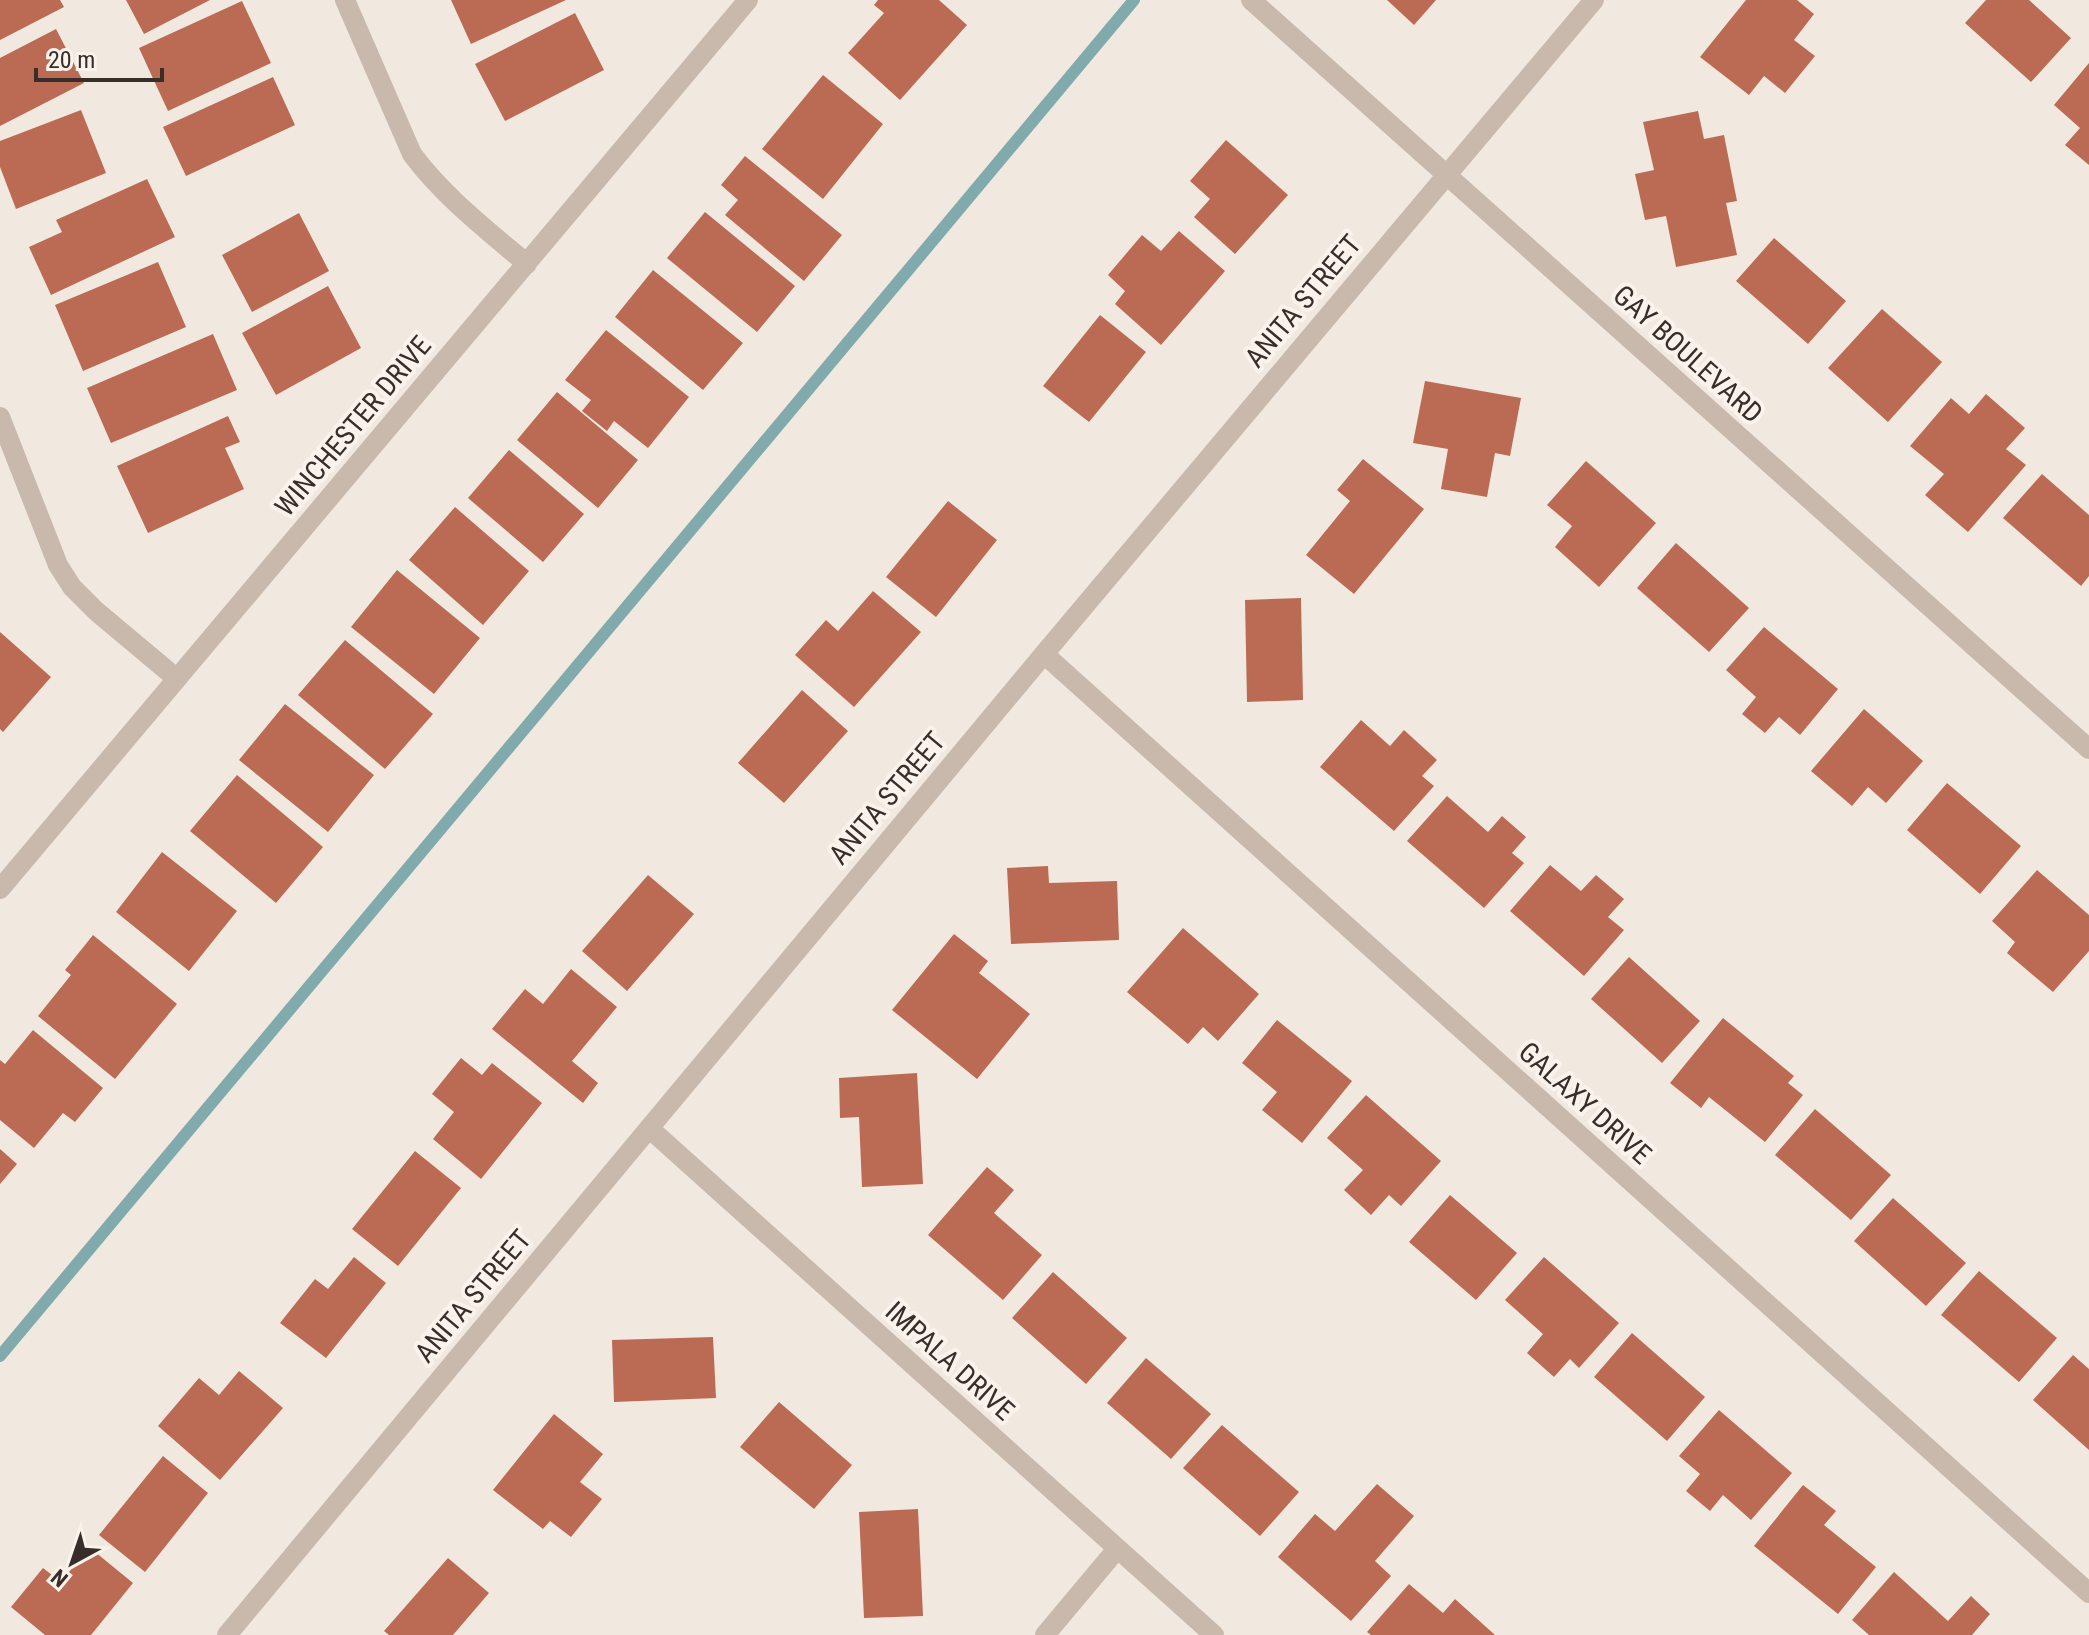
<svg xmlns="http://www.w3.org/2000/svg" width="2089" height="1635" viewBox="0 0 2089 1635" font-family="'Roboto Condensed',sans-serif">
  <rect width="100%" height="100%" fill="#f1e9e0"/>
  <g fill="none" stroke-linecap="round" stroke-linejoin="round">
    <path stroke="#81aaac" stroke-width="12" d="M 0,1356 L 1134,0"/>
  </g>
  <path fill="#bb6b53" d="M 0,0 L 60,0 L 64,7 L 0,40 Z
    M 126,0 L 210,0 L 144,34 Z
    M 451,0 L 566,0 L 471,44 Z
    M 878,0 L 939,0 L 967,25 L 900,100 L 848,53 L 884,13 L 874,5 Z
    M 1387,0 L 1436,0 L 1414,25 Z
    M 1746,0 L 1797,0 L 1814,14 L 1794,40 L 1815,56 L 1785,93 L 1764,76 L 1749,95 L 1700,57 Z
    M 1986,0 L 2029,0 L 2071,38 L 2031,82 L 1965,23 Z
    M 242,1 L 271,63 L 168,111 L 139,48 Z
    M 575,13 L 604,70 L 505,121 L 475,64 Z
    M 56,29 L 84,83 L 0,126 L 0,58 Z
    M 2089,63 L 2089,165 L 2065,145 L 2080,128 L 2054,105 Z
    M 823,75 L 883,124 L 823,199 L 762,149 Z
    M 273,77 L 295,125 L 186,176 L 163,127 Z
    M 81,110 L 106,173 L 16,209 L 0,167 L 0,141 Z
    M 1698,111 L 1704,139 L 1724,135 L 1737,201 L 1726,203 L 1737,255 L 1676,267 L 1666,216 L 1645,220 L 1635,174 L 1654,170 L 1643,122 Z
    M 1226,140 L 1288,195 L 1235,254 L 1194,217 L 1210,199 L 1190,181 Z
    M 745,156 L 842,235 L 804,281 L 725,215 L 738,200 L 721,185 Z
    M 147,179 L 175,237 L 51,295 L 29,247 L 62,232 L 56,220 Z
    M 705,212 L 795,286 L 757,332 L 667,258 Z
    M 299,213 L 329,271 L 252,312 L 222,255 Z
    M 1179,231 L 1225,271 L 1161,345 L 1115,304 L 1125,291 L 1108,275 L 1142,235 L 1161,251 Z
    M 1774,238 L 1846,301 L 1808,344 L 1736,281 Z
    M 158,262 L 186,327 L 83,371 L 55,305 Z
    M 653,270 L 743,343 L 703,390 L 615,317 Z
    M 328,286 L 361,348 L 276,395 L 242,333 Z
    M 1882,309 L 1942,362 L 1888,422 L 1828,368 Z
    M 1100,315 L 1146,352 L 1089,422 L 1043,386 Z
    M 606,330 L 689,397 L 648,448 L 614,421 L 607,431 L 582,411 L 591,400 L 565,380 Z
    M 213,334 L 237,390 L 111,443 L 87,388 Z
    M 1425,381 L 1521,398 L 1510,456 L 1495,453 L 1487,497 L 1441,489 L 1448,449 L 1413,443 Z
    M 557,392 L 638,460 L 598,508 L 517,440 Z
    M 1986,394 L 2025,428 L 2006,449 L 2026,465 L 1968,532 L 1925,495 L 1944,474 L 1910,446 L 1951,398 L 1969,414 Z
    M 228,416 L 240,442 L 225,448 L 244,489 L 148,533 L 117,466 Z
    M 509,450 L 584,514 L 543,562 L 468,498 Z
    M 1363,459 L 1424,509 L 1354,594 L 1306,555 L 1350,501 L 1337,490 Z
    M 1586,461 L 1656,523 L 1599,587 L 1555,547 L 1572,526 L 1547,505 Z
    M 2042,474 L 2089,515 L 2089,576 L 2081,586 L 2003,518 Z
    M 948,501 L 997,540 L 936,617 L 886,577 Z
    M 455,507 L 529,571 L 483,625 L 409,560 Z
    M 1676,543 L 1749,608 L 1709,652 L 1637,588 Z
    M 397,570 L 480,638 L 434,694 L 351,627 Z
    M 873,591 L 921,632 L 854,707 L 795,655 L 826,620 L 838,631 Z
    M 1301,598 L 1303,700 L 1247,702 L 1245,600 Z
    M 1764,627 L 1838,689 L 1800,735 L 1779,717 L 1765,733 L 1742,714 L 1756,697 L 1726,670 Z
    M 0,632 L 51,677 L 3,732 L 0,729 Z
    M 345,640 L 433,714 L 385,769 L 298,695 Z
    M 802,690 L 848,731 L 784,803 L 738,763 Z
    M 285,704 L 374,775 L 328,832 L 239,760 Z
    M 1864,709 L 1923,761 L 1886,803 L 1868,787 L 1852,806 L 1811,771 Z
    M 1361,720 L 1390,746 L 1404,730 L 1437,760 L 1422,776 L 1434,786 L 1394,831 L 1320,767 Z
    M 237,775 L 323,847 L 276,903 L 190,831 Z
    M 1947,783 L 2021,846 L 1980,894 L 1907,830 Z
    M 1447,796 L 1488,832 L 1502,816 L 1526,837 L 1512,853 L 1524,863 L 1484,908 L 1407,841 Z
    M 162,852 L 237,911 L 189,971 L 116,912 Z
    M 1550,865 L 1581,891 L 1596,875 L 1624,899 L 1608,917 L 1624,930 L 1584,976 L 1510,911 Z
    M 1048,866 L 1049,883 L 1117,881 L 1119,940 L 1011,944 L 1007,868 Z
    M 2037,870 L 2089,915 L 2089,951 L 2053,992 L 2007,953 L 2015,942 L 1992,921 Z
    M 648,875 L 694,914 L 627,991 L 582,951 Z
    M 1183,928 L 1259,994 L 1218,1041 L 1203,1027 L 1188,1044 L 1127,992 Z
    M 954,934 L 988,961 L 979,973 L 1030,1014 L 977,1079 L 892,1010 Z
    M 93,935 L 177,1004 L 115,1079 L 38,1016 L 71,975 L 65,970 Z
    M 1629,957 L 1700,1021 L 1662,1063 L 1591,999 Z
    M 571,969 L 617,1007 L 572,1061 L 598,1083 L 583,1103 L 492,1029 L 525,989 L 543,1004 Z
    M 1723,1018 L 1794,1076 L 1788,1083 L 1803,1095 L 1765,1142 L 1709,1097 L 1701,1108 L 1670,1083 Z
    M 1277,1020 L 1352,1081 L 1302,1143 L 1262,1110 L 1277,1092 L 1242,1063 Z
    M 33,1030 L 103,1088 L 75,1122 L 63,1113 L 34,1148 L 0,1120 L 0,1060 L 5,1064 Z
    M 461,1058 L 482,1075 L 492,1063 L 542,1103 L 481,1179 L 433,1139 L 454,1112 L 432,1094 Z
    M 917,1073 L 923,1184 L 862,1187 L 859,1117 L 840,1118 L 839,1078 Z
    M 1366,1095 L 1441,1161 L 1401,1206 L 1389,1195 L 1371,1215 L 1344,1190 L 1363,1170 L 1327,1138 Z
    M 1815,1109 L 1891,1175 L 1851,1220 L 1775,1155 Z
    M 0,1149 L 17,1164 L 0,1184 Z
    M 415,1151 L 461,1188 L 398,1266 L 352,1229 Z
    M 987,1167 L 1014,1190 L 994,1213 L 1042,1255 L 1003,1300 L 928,1235 Z
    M 1450,1195 L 1517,1253 L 1476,1300 L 1409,1242 Z
    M 1893,1198 L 1966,1263 L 1926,1306 L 1854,1241 Z
    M 354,1257 L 386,1283 L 326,1358 L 280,1323 L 315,1279 L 328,1289 Z
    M 1544,1257 L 1619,1323 L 1579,1368 L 1570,1359 L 1554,1377 L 1527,1353 L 1543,1334 L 1505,1300 Z
    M 1979,1271 L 2057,1338 L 2019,1382 L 1941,1315 Z
    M 1053,1272 L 1127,1338 L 1086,1384 L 1012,1318 Z
    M 1632,1333 L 1705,1397 L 1667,1441 L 1594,1377 Z
    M 713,1337 L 716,1398 L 614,1402 L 612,1340 Z
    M 2073,1355 L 2089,1369 L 2089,1450 L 2033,1400 Z
    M 1146,1358 L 1211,1414 L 1171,1459 L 1107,1403 Z
    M 239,1371 L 283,1408 L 220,1480 L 158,1426 L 199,1378 L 219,1395 Z
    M 779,1402 L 852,1465 L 814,1509 L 740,1447 Z
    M 1719,1410 L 1792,1473 L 1751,1520 L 1723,1495 L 1710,1511 L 1686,1491 L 1700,1474 L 1679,1456 Z
    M 554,1414 L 603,1454 L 580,1482 L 602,1499 L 571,1537 L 550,1521 L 543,1529 L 493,1490 Z
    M 1222,1425 L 1299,1492 L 1260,1536 L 1183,1468 Z
    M 163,1456 L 208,1493 L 145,1572 L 99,1535 Z
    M 1377,1484 L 1414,1516 L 1375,1561 L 1391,1576 L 1351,1621 L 1278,1557 L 1315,1514 L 1335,1531 Z
    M 1803,1485 L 1836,1511 L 1824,1525 L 1876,1567 L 1838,1614 L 1754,1546 Z
    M 918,1509 L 923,1616 L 864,1618 L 859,1512 Z
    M 89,1547 L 133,1583 L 91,1635 L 45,1635 L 11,1607 L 43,1568 L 61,1582 Z
    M 448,1558 L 489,1593 L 453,1635 L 389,1635 L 384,1631 Z
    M 1894,1572 L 1948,1621 L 1971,1596 L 1990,1614 L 1972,1635 L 1869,1635 L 1852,1620 Z
    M 1409,1584 L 1443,1613 L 1455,1599 L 1495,1635 L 1371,1635 L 1367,1632 Z"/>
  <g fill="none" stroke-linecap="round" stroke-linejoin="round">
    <path stroke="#c8b9ac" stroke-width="20" d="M 345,0 L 412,154 C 444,197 487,230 527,264
      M 1251,0 L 2089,749
      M 0,417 L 58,565 L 72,587 L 96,611 L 176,678
      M 1044,654 L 2089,1593
      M 0,889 L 748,0
      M 649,1128 L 1214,1635
      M 227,1635 L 1044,654 L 1594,0
      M 1045,1635 L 1117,1549"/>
  </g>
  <g text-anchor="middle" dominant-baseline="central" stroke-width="8" stroke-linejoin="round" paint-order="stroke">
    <g font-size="28" fill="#372e2a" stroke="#f9f3ec">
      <text transform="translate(1303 301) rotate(-50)">ANITA STREET</text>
      <text transform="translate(1688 354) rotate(42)">GAY BOULEVARD</text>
      <text transform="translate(353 426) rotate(-50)">WINCHESTER DRIVE</text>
      <text transform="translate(887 798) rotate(-50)">ANITA STREET</text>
      <text transform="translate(1585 1103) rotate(42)">GALAXY DRIVE</text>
      <text transform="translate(473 1296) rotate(-50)">ANITA STREET</text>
      <text transform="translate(950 1361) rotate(42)">IMPALA DRIVE</text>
    </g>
  </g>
  <g transform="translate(72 1563) rotate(220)" stroke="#f9f3ec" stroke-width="6" paint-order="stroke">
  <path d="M0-6L14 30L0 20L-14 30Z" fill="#372e2a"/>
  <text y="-12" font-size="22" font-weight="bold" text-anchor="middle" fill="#372e2a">N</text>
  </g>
  <path d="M36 68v12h126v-12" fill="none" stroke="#372e2a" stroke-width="4"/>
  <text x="48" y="68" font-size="24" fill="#372e2a" stroke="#f9f3ec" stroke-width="6" paint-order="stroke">20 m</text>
</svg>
